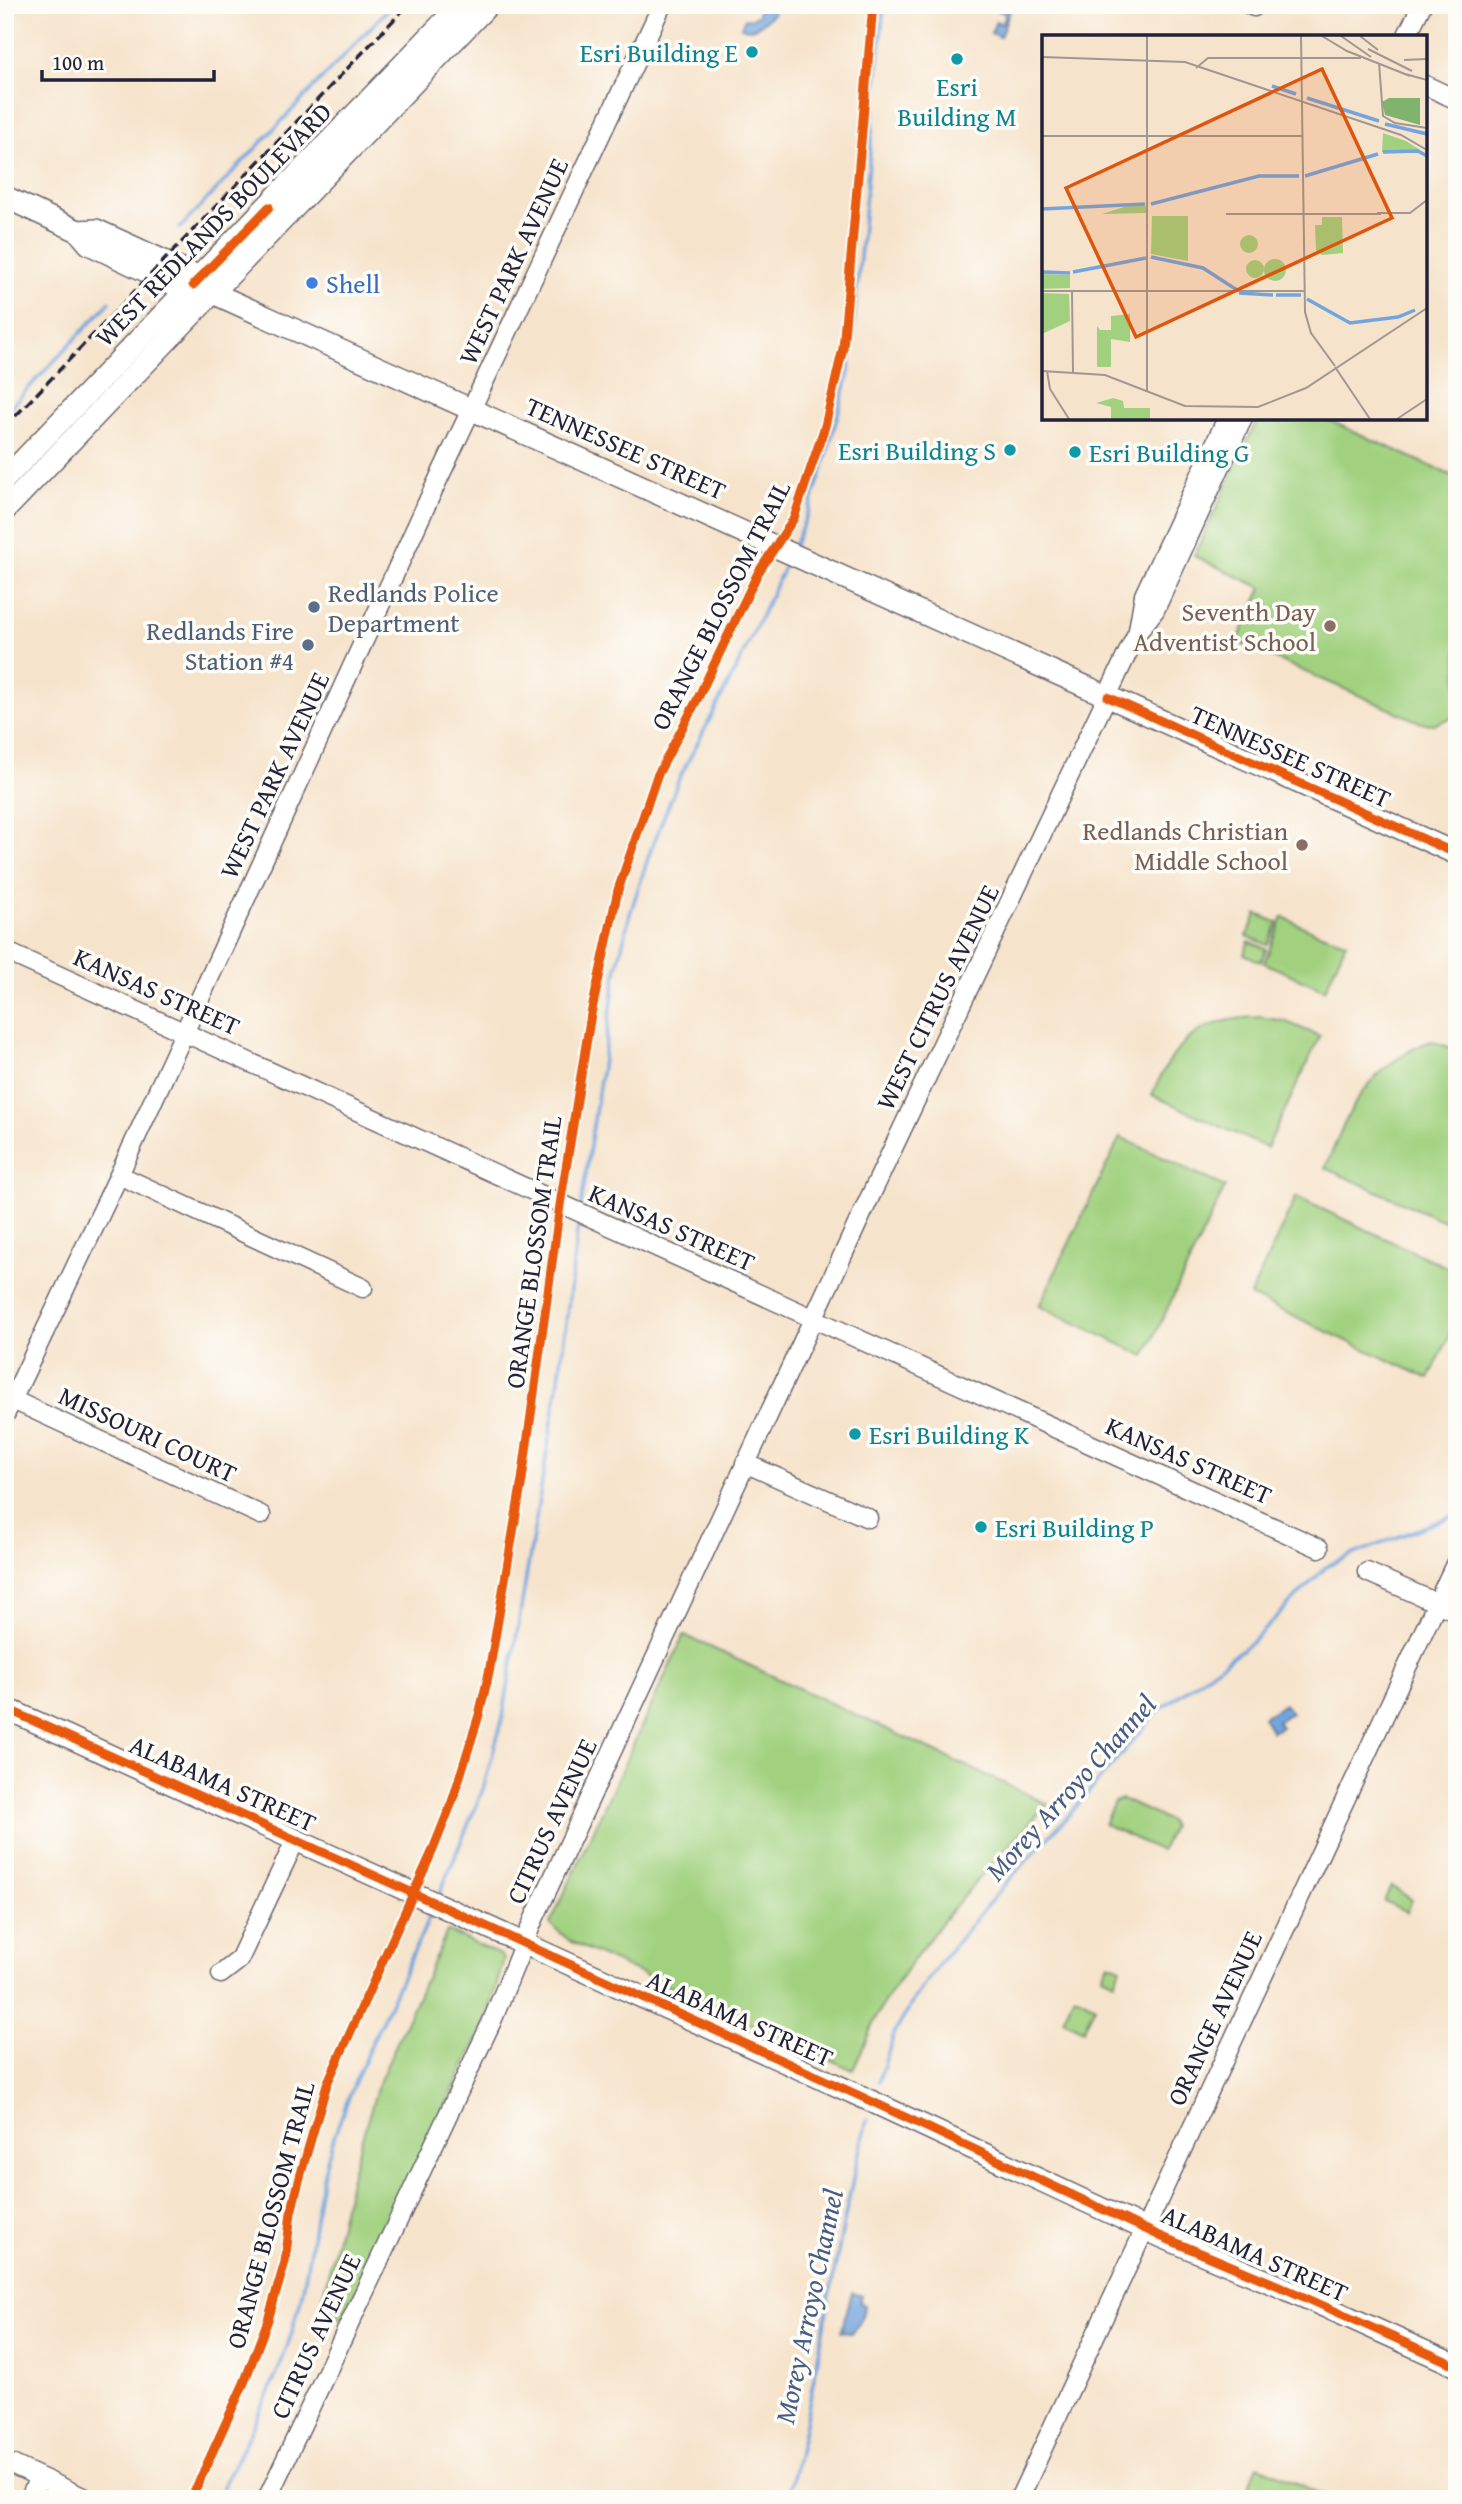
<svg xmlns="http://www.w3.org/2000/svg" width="1462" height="2504" viewBox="0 0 1462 2504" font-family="'Gentium Book Plus',serif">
  <rect width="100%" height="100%" fill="#fdfcf7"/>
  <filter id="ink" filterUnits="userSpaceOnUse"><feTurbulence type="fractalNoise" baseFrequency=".0143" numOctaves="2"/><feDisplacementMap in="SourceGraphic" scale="14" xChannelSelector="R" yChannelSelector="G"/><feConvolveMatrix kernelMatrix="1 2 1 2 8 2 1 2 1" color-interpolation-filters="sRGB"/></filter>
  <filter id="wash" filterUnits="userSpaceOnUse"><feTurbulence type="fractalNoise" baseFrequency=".00686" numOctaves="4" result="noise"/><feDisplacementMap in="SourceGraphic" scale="28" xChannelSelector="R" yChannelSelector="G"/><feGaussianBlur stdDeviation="1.57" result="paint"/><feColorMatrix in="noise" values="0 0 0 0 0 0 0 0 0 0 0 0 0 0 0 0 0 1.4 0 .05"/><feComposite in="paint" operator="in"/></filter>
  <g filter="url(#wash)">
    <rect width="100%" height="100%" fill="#f6e3cb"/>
    <path fill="#a1d17f" stroke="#627a5d" stroke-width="2" d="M 1258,418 L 1324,418 L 1457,478 L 1457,716 L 1435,724 L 1422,723 L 1237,642 L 1262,588 L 1194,556 Z
      M 1257,914 L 1278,923 L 1268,945 L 1247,936 Z
      M 1283,917 L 1312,931 L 1346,942 L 1325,990 L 1264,963 Z
      M 1249,941 L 1266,949 L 1261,962 L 1244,954 Z
      M 1261,1017 L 1284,1021 L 1320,1036 L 1267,1148 L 1152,1095 C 1175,1041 1199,1018 1261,1017 Z
      M 1432,1041 L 1457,1050 L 1457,1227 L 1325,1168 C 1344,1125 1353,1092 1393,1062 C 1405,1053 1417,1045 1432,1041 Z
      M 1120,1137 L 1225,1187 L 1145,1356 L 1039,1306 Z
      M 1296,1197 L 1457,1272 L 1457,1320 L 1429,1379 L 1250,1296 Z
      M 684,1635 L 1048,1804 C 989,1865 933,1927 887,1998 C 873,2019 864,2047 853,2070 L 571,1942 L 550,1924 Z
      M 1122,1799 L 1169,1821 L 1172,1827 L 1161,1851 L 1104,1824 L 1114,1802 Z
      M 1391,1886 L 1412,1900 L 1407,1912 L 1384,1901 Z
      M 447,1931 L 501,1955 L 504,1959 L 487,2019 L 343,2319 L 320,2309 L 353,2168 L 378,2085 Z
      M 1108,1963 L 1121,1968 L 1114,1982 L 1102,1976 Z
      M 1074,1995 L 1095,2006 L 1083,2030 L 1063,2020 Z
      M 1258,2465 L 1331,2499 L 1258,2499 L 1259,2495 L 1247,2489 Z"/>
    <path fill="#72a4dd" stroke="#4a638c" stroke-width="2" d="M 759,5 L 773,5 L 774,13 C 765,21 753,34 741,27 L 745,18 L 751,19 L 758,15 Z
      M 999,5 L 1012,6 L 1000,37 L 991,33 L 996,21 L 1002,24 L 1006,14 L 997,10 Z
      M 1285,1704 L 1291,1713 L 1277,1721 L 1281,1727 L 1272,1732 L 1263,1717 Z
      M 852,2293 L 862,2296 L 860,2303 L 865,2305 L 860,2322 L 851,2334 L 841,2331 Z"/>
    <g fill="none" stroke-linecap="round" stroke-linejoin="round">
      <path stroke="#72a4dd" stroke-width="3.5" d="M 180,228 L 392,5
        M 5,413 L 110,302
        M 794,546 L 810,508 L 825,462 L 849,373 L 884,5
        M 581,1206 L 617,967 L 630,914 L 651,849 L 679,779 L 738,665 L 788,559
        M 439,1895 L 483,1789 L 503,1717 L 559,1379 L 579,1217
        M 879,2081 L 894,2034 L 915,1998 L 942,1960 L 1005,1884 L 1068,1816 L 1159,1710 L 1252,1642 L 1326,1567 L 1339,1560 L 1457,1514
        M 217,2499 C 247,2436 287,2366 301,2298 C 313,2245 316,2190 334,2137 C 361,2059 400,1985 433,1909
        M 788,2499 C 819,2374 835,2245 867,2120"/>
    </g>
  </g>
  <g filter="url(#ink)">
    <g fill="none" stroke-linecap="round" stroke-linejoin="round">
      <g stroke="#6c666d" stroke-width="21">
        <path id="minor" d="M 1250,5 L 1254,7
          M 1406,37 L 1422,5
          M 1425,85 L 1457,100
          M 1138,630 L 1144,595 L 1227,418
          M 5,951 C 443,1151 881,1349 1319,1548
          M 119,1175 L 363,1288
          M 13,1400 L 261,1515
          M 5,1415 L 119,1175 L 428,501 L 662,5
          M 745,1463 L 868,1518
          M 1367,1572 L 1457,1612
          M 221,1974 L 239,1960 L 296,1839
          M 5,2461 L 87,2499
          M 29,2499 L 39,2477
          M 267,2499 L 492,2021 L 533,1921 L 868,1201 L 1137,633 L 1155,610 L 1243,418
          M 1019,2499 L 1457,1560"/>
      </g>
      <g stroke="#6c666d" stroke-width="24">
        <path id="major" d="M 5,197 L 78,231 L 89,244 L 175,285 L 193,285 L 213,293 L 1457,854
          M 78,231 L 96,230 L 188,272 L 193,285
          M 5,479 L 460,5
          M 5,510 L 488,5
          M 5,1708 L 860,2096 L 1160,2236 L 1286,2289 L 1457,2366"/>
      </g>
      <use href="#minor" stroke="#fff" stroke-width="18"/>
      <use href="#major" stroke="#fff" stroke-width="21"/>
      <path stroke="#22223b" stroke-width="3.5" stroke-dasharray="10 5" stroke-linecap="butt" d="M 5,427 L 408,5"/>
      <g stroke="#fdfcf7" stroke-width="13">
        <path id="cycleway" d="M 193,285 L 269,207
          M 1108,697 L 1457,854
          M 5,1708 L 860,2096 L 1160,2236 L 1286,2289 L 1457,2366
          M 191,2499 L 244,2383 L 268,2320 L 285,2262 L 291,2213 L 300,2177 L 327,2084 L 432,1852 L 452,1802 L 479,1715 L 489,1673 L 522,1480 L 560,1205 L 591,1014 L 618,890 L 657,776 L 697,700 L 758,573 L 794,518 L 825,426 L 843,348 L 873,5"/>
      </g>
      <use href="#cycleway" stroke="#e8590c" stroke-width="9"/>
    </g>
  </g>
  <g fill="#0f9aa8" stroke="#fdfcf7" stroke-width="2.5">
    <circle cx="752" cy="52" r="7"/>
    <circle cx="957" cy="59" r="7"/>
    <circle cx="1010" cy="450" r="7"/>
    <circle cx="1075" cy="452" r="7"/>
    <circle cx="855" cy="1434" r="7"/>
    <circle cx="981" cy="1527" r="7"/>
  </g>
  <circle fill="#3f7fe0" stroke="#fdfcf7" stroke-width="2.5" cx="312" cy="283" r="7"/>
  <g fill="#5c6f8a" stroke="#fdfcf7" stroke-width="2.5">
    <circle cx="314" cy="607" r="7"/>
    <circle cx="308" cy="645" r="7"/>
  </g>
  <g fill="#8d6e63" stroke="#fdfcf7" stroke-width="2.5">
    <circle cx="1330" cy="626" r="7"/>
    <circle cx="1302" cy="845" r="7"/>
  </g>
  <g text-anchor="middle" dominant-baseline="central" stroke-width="7" stroke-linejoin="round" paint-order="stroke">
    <g font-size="26" fill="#0d838f" stroke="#fdfcf7" text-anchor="start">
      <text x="738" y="52" text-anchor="end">Esri Building E</text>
      <text x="957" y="86" text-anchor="middle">Esri<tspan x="957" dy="30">Building M</tspan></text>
      <text x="996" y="450" text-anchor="end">Esri Building S</text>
      <text x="1089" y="452">Esri Building G</text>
      <text x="869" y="1434">Esri Building K</text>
      <text x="995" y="1527">Esri Building P</text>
    </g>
    <g font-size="26" fill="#22223b" stroke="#fdfcf7">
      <text transform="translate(213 224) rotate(-46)">WEST REDLANDS BOULEVARD</text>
      <text transform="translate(513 261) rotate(-65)">WEST PARK AVENUE</text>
      <text transform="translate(626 448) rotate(24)">TENNESSEE STREET</text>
      <text transform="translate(720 605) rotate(-63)">ORANGE BLOSSOM TRAIL</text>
      <text transform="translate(1291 756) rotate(24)">TENNESSEE STREET</text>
      <text transform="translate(274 775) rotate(-65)">WEST PARK AVENUE</text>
      <text transform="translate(157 991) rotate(24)">KANSAS STREET</text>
      <text transform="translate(937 997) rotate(-64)">WEST CITRUS AVENUE</text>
      <text transform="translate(672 1227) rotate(24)">KANSAS STREET</text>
      <text transform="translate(533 1252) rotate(-82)">ORANGE BLOSSOM TRAIL</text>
      <text transform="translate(148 1434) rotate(25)">MISSOURI COURT</text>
      <text transform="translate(1189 1460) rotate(24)">KANSAS STREET</text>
      <text transform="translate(223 1783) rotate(24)">ALABAMA STREET</text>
      <text transform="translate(551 1821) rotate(-65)">CITRUS AVENUE</text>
      <text transform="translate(740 2018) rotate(24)">ALABAMA STREET</text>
      <text transform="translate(1214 2018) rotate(-65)">ORANGE AVENUE</text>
      <text transform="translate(270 2215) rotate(-75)">ORANGE BLOSSOM TRAIL</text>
      <text transform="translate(1255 2253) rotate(24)">ALABAMA STREET</text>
      <text transform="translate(315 2336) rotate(-65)">CITRUS AVENUE</text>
    </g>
    <g font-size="26" fill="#366cbe" stroke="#fdfcf7" text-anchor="start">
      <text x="326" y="283">Shell</text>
    </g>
    <g font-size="26" fill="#4e5e75" stroke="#fdfcf7" text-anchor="start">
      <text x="328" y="592">Redlands Police<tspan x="328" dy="30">Department</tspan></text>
      <text x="294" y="630" text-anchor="end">Redlands Fire<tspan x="294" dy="30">Station #4</tspan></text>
    </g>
    <g font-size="26" fill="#785e54" stroke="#fdfcf7" text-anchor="end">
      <text x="1316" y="611">Seventh Day<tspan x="1316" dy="30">Adventist School</tspan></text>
      <text x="1288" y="830">Redlands Christian<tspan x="1288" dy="30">Middle School</tspan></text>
    </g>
    <g font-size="28" font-style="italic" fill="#465c84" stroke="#fdfcf7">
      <text transform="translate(1070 1787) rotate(-48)">Morey Arroyo Channel</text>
      <text transform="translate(808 2306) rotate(-78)">Morey Arroyo Channel</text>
    </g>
  </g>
  <g transform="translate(1042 35)">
    <rect width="385" height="385" fill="#f6e3cb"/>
    <path d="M 341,98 L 364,106 L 378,115 L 340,117 ZM 85,171 L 104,171 L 104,178 L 60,179 ZM 110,181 L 146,181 L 146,226 L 109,219 ZM 280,182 L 300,182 L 301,218 L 280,220 L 274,215 L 273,190 L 280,190 ZM198 209a9 9 0 1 1 18 0a9 9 0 1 1-18 0ZM222 235a11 11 0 1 1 22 0a11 11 0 1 1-22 0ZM204 234a9 9 0 1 1 18 0a9 9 0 1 1-18 0ZM 0,239 L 28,240 L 28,253 L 0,254 ZM 0,258 L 27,259 L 28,286 L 0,299 ZM 88,279 L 88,307 L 69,304 L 69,332 L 55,332 L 55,291 L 58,295 L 69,295 L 69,281 ZM 71,363 L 81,366 L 82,373 L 108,373 L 108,384 L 69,384 L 69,372 L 54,368 Z" fill="#a1d17f"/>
    <path d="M 347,63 L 378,63 L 378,90 L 343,80 L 340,67 Z" fill="#80b36e"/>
    <path fill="none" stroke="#72a4dd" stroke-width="3.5" d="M 230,51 L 254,59M 265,63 L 337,86M 343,89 L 385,99M 341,117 L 376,116 L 385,121M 263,141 L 336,119M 109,169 L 217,141 L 257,141M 0,174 L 103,169M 109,222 L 161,233 L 195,255M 0,237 L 28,238M 31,237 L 104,223M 197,258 L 231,260M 234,260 L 259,260M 265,264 L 308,288 L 356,282 L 373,275"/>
    <path fill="none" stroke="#a19691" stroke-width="2" d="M 105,1 L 105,357M 259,1 L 263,277 L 269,298 L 293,331M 280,1 L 305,16 L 368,41M 299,1 L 329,22M 318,1 L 336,15M 326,14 L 370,36M 0,22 L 143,27 L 359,100 L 385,115M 362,25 L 385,24M 337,28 L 341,81 L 353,88 L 385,93M 154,33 L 166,23 L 319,23M 363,39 L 385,45M 0,101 L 261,101M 335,178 L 368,178 L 385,165M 184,179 L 339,179M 0,256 L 262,256M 30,256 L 31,337M 293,332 L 328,384M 0,336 L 63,340 L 143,371 L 216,372 L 264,353 L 385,273M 5,336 L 8,354 L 27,384M 355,384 L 385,364"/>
    <path fill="#de560e" fill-opacity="0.15" stroke="#de560e" stroke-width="3.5" d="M 280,34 L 350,183 L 94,302 L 24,153 Z"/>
    <rect width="385" height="385" fill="none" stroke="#22223b" stroke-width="3.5"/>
  </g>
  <rect width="1462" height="2504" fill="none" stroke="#fdfcf7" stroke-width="28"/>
  <path d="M42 70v10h172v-10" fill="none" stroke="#22223b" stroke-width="3.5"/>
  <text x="52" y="70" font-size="21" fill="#22223b" stroke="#fdfcf7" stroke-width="5" paint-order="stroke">100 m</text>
</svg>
